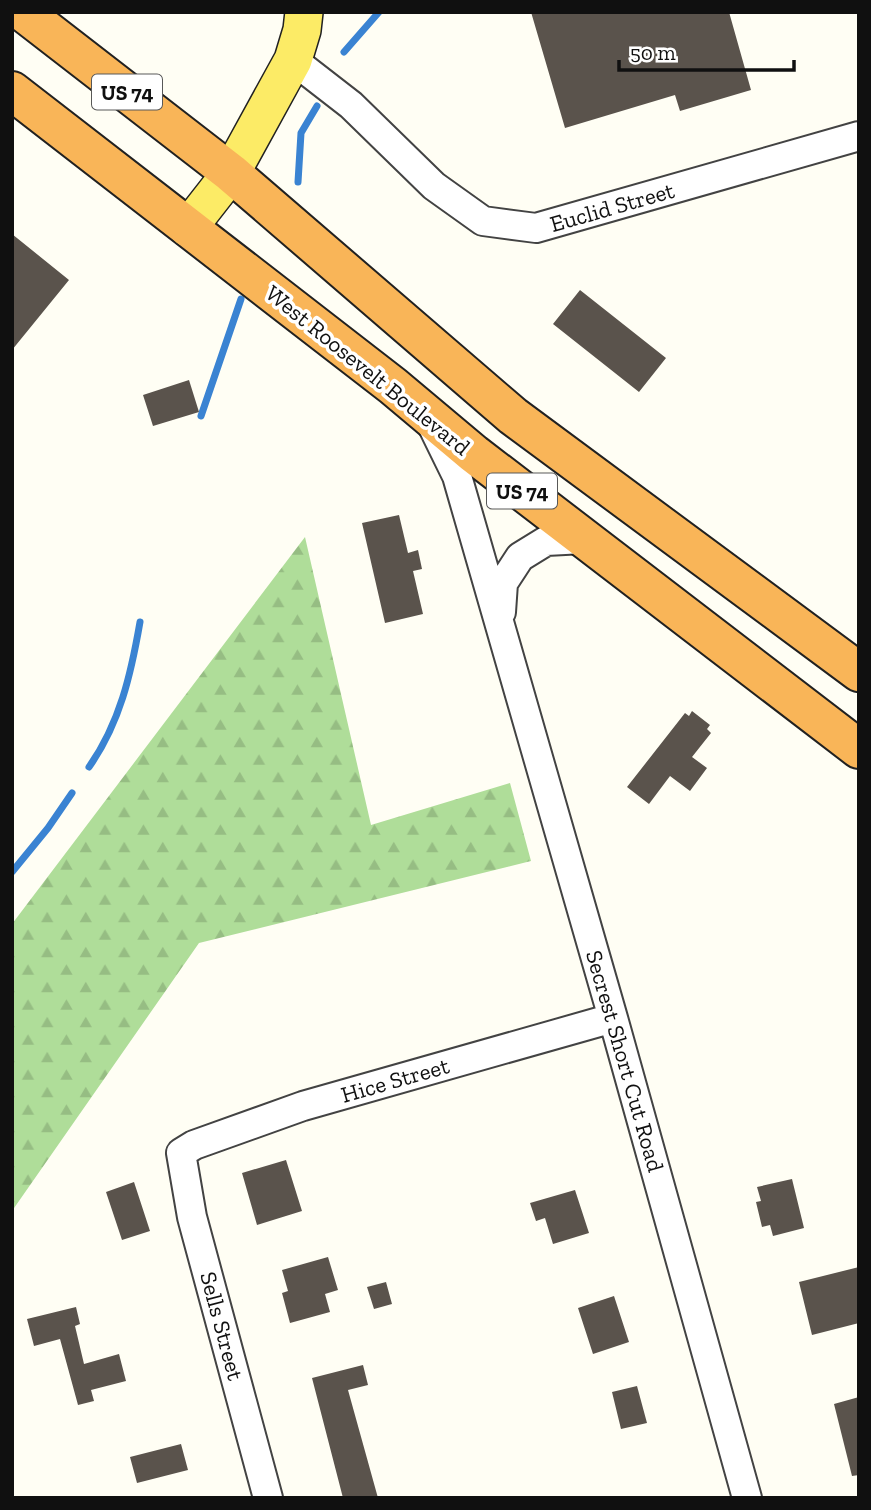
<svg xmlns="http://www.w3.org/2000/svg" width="871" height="1510" viewBox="0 0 871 1510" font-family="'Zilla Slab',serif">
  <defs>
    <pattern id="forest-firs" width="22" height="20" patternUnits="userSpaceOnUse" patternTransform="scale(1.75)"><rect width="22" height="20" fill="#afdd99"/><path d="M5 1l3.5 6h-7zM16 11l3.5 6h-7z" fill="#96bd83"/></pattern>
  </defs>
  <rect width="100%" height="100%" fill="#fffef4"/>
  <path fill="url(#forest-firs)" d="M 305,537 L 371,825 L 510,783 L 531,861 L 199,943 L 12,1211 L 12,924 Z"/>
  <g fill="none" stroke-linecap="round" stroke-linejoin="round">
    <path stroke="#3a83d2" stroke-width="7" d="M 344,52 L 379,12
      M 298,182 L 301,133 L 317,106
      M 201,416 L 241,299
      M 89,767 C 120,723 131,674 140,622
      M 12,872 L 48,828 L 72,793"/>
  </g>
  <path fill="#5a534c" d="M 531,12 L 729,12 L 751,90 L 680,111 L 675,95 L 565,128 Z
    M 12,234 L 69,280 L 12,350 Z
    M 580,290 L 666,358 L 639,392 L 553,324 Z
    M 189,380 L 199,412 L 153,426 L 143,395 Z
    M 399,515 L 408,553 L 418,550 L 422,569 L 413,571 L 423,614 L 385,623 L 362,523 Z
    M 692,711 L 710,725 L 707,729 L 711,733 L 692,757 L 707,768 L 690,791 L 670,776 L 649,804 L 627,787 L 685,713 L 689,716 Z
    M 286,1160 L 302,1211 L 257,1225 L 242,1173 Z
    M 792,1179 L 804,1228 L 773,1236 L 770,1225 L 762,1227 L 756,1202 L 761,1201 L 757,1187 Z
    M 134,1182 L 150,1231 L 122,1240 L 106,1192 Z
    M 575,1190 L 589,1233 L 553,1244 L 545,1218 L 536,1221 L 530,1203 Z
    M 328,1257 L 338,1290 L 325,1294 L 330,1312 L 290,1323 L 282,1293 L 288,1291 L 282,1270 Z
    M 859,1267 L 859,1323 L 812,1335 L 799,1282 Z
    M 386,1282 L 392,1304 L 374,1309 L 367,1287 Z
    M 614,1296 L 629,1342 L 593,1354 L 578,1308 Z
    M 76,1307 L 80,1324 L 75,1326 L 84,1364 L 119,1354 L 126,1381 L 91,1390 L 94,1401 L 78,1405 L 60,1339 L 34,1346 L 27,1319 Z
    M 363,1365 L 368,1385 L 348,1390 L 378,1498 L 343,1498 L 312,1378 Z
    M 637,1386 L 647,1423 L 621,1429 L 612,1392 Z
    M 859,1397 L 859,1475 L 852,1476 L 834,1404 Z
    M 181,1444 L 188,1470 L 137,1483 L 130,1457 Z"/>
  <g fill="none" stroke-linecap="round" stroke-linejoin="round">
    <g stroke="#434343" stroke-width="32">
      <path id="minor" d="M 293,60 L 351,105 L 434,186 L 483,221 L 536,228 L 859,136
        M 431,423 L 457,476 L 613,1018 L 747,1498
        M 501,612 L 503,583 L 520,557 L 546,541 L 584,539
        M 268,1498 L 192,1217 L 181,1153 L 194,1145 L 303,1106 L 613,1018"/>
    </g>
    <g stroke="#212121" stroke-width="40">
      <path id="major" d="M 188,228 L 231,173 L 293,60 L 302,30 L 304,12"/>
    </g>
    <g stroke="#212121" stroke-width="42">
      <path id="highway" d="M 23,12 L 231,173 L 513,416 L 859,672
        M 12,91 L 393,386 L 474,454 L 859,749"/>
    </g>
    <use href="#minor" stroke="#fff" stroke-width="28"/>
    <use href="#major" stroke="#fceb66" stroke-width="37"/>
    <use href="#highway" stroke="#f9b558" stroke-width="38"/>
  </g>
  <g text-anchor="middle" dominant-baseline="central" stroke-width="7" stroke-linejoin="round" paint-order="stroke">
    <g fill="#fff" stroke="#585858" stroke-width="2">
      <rect x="92" y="74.5" width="70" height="35" rx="5"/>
      <rect x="487" y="473.5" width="70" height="35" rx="5"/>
    </g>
    <g font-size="21" font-weight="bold" fill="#101010">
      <text x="127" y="92">US 74</text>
      <text x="522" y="491">US 74</text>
    </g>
    <g font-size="23" fill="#101010" stroke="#fff">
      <text transform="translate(612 207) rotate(-16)">Euclid Street</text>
      <text transform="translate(368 370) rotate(39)">West Roosevelt Boulevard</text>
      <text transform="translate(625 1061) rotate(74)">Secrest Short Cut Road</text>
      <text transform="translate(395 1080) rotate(-16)">Hice Street</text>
      <text transform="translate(222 1326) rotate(75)">Sells Street</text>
    </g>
  </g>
  <rect width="871" height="1510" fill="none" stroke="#101010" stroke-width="28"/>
  <path d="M619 60v10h175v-10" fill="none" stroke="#101010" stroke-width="3.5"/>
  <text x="630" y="60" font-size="21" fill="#101010" stroke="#ffffff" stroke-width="5" paint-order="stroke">50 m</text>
</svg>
